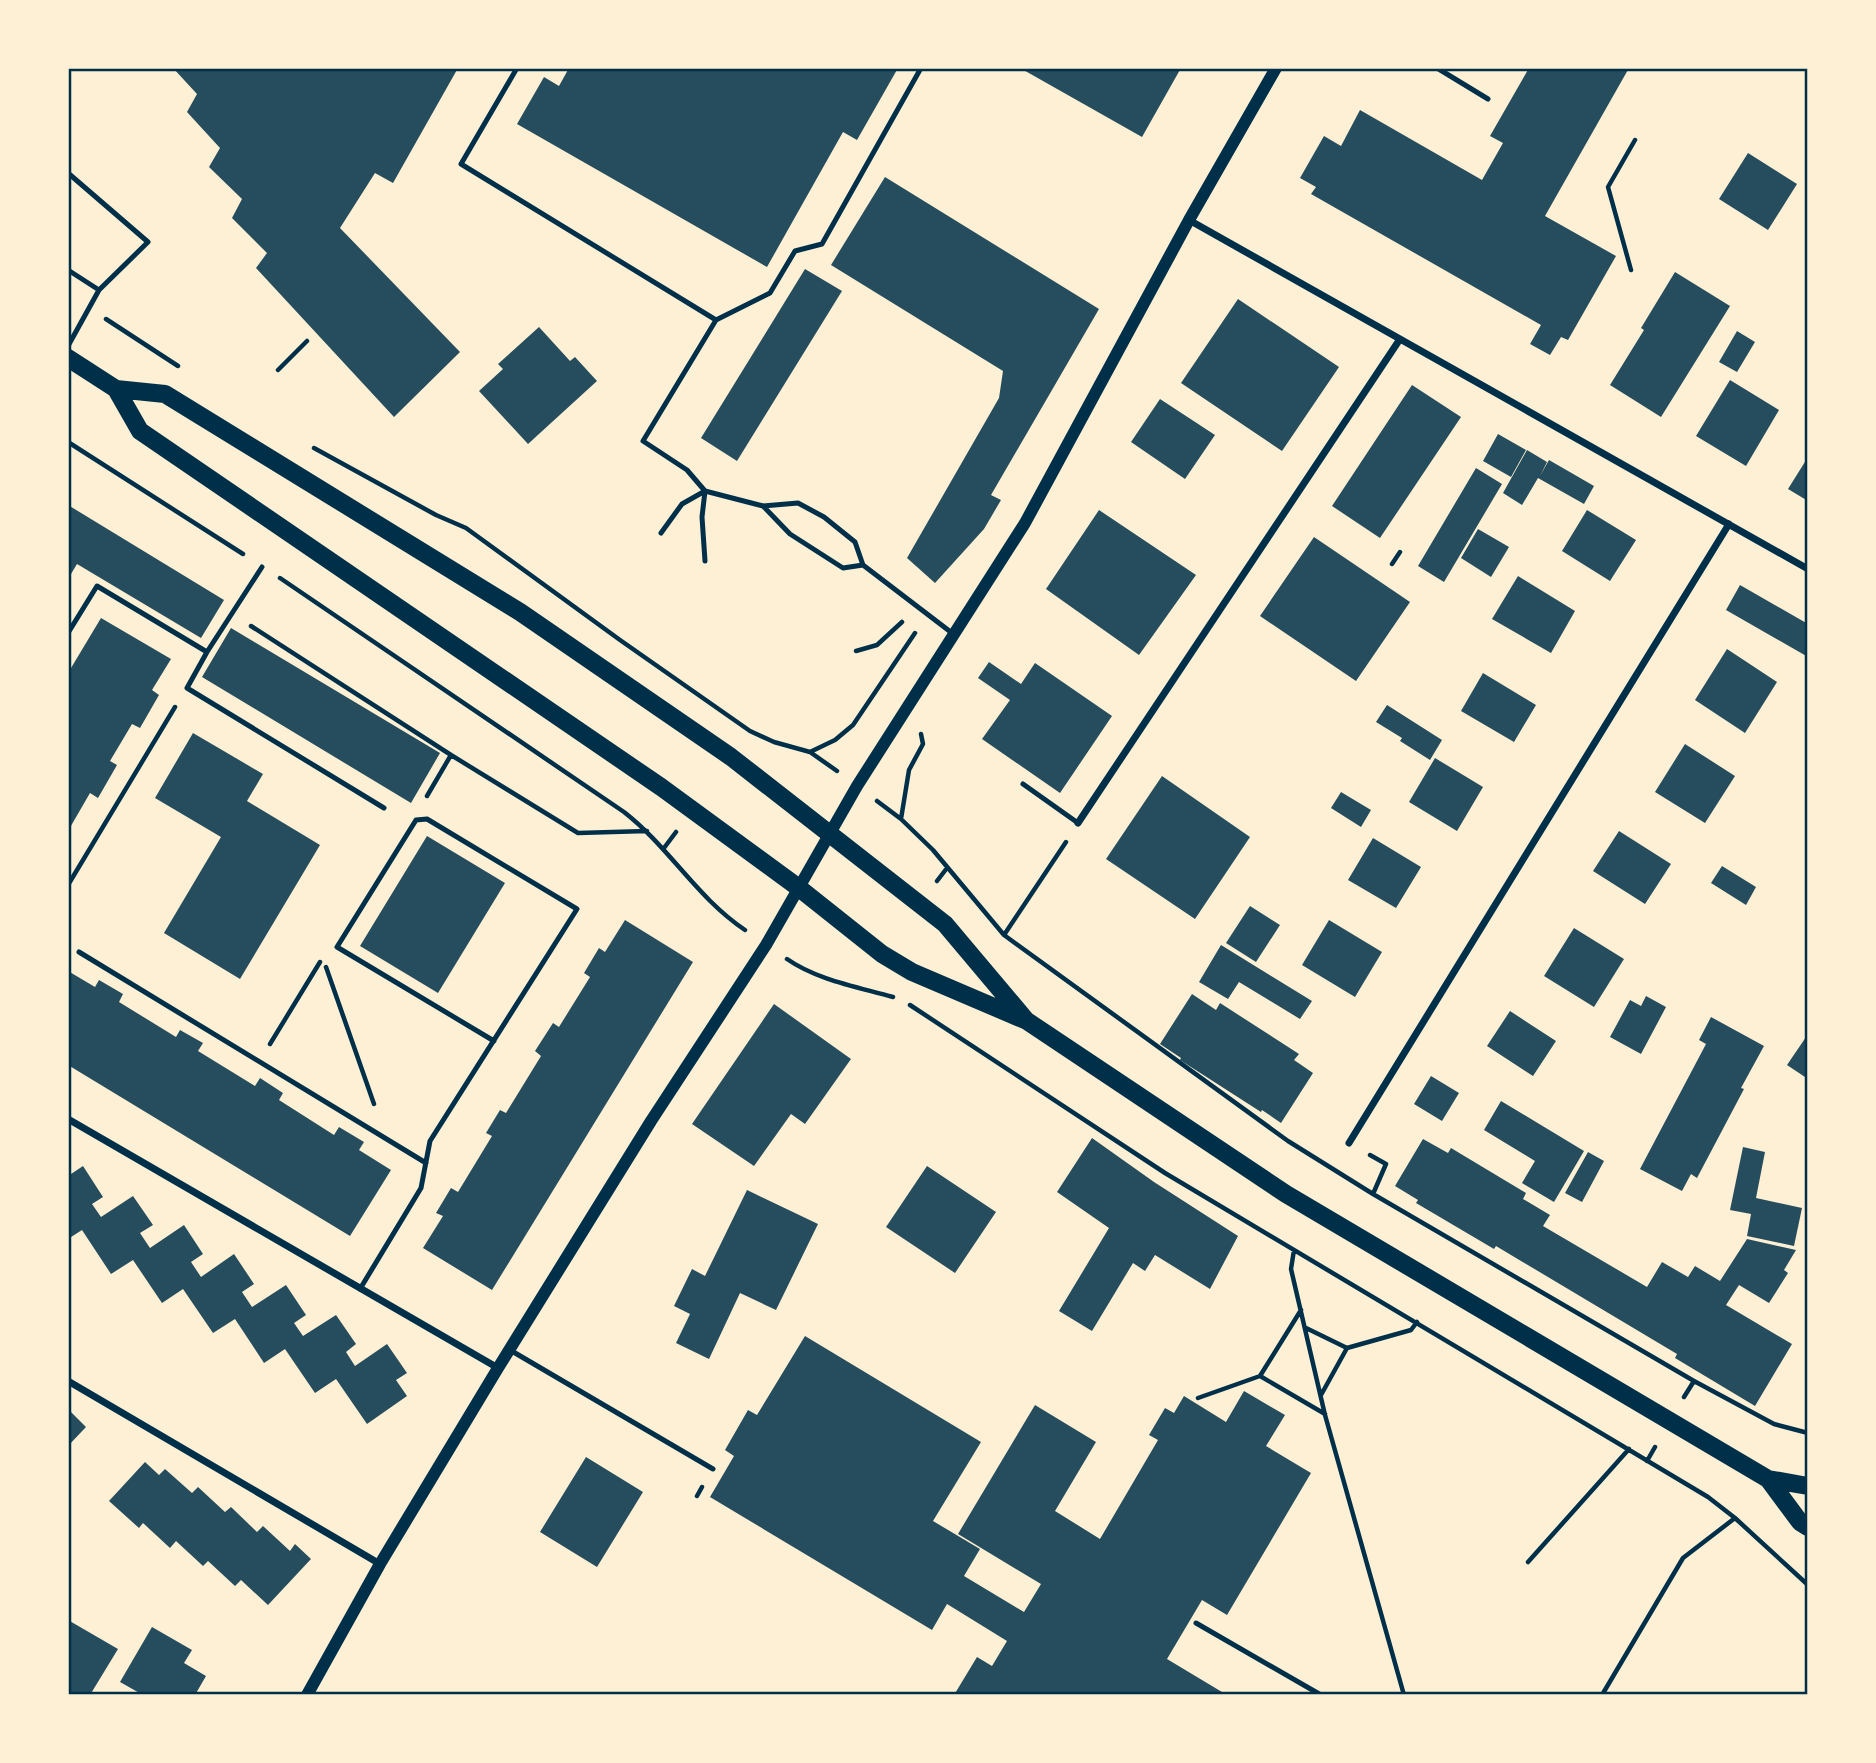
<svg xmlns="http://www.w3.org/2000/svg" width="1876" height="1763" viewBox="0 0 1876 1763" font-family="Cabin,sans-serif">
  <rect width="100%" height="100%" fill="#fdf0d5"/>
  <path fill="#264d5e" d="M 173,68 L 458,68 L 393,183 L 375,173 L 340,228 L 460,352 L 394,417 L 256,268 L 267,253 L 232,218 L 242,199 L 209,167 L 220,148 L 187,112 L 197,94 Z
    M 569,68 L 898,68 L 857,140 L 843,132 L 767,267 L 517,124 L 544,77 L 559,86 Z
    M 1020,68 L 1181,68 L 1142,137 Z
    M 1529,68 L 1629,68 L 1545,216 L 1616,256 L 1568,340 L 1561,337 L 1550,355 L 1530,344 L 1541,325 L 1311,194 L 1316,187 L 1300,178 L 1324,136 L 1341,146 L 1360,110 L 1482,180 L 1503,143 L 1490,136 Z
    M 1748,153 L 1797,184 L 1768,230 L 1719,199 Z
    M 885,177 L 1099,309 L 991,495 L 1001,500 L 984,529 L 935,583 L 907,558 L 999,398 L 1003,371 L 831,265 Z
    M 805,269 L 842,291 L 737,461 L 701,438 Z
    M 1675,272 L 1730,306 L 1661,417 L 1610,385 L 1644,330 L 1641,328 Z
    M 1238,299 L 1339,367 L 1282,451 L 1181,383 Z
    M 539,327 L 570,361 L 575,357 L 597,381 L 528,444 L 479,391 L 503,369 L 498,364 Z
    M 1737,331 L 1755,342 L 1737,372 L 1719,362 Z
    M 1730,380 L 1779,410 L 1746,466 L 1696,436 Z
    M 1412,385 L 1461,417 L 1380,538 L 1332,506 Z
    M 1160,399 L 1215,435 L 1185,479 L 1131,442 Z
    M 1498,434 L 1526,450 L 1511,477 L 1483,461 Z
    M 1527,450 L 1547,462 L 1540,476 L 1549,460 L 1594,486 L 1584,504 L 1538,478 L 1522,505 L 1503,493 Z
    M 1808,457 L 1808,501 L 1788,489 Z
    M 1476,468 L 1502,484 L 1444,582 L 1418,566 Z
    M 68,505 L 224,600 L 201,638 L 77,564 L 68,579 Z
    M 1099,510 L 1196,575 L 1139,655 L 1046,589 Z
    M 1587,510 L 1636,540 L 1610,581 L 1562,551 Z
    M 1478,529 L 1509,547 L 1491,577 L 1461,558 Z
    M 1314,537 L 1410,602 L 1356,681 L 1260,616 Z
    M 1518,576 L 1575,611 L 1551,653 L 1492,619 Z
    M 1740,585 L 1808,624 L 1808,657 L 1726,610 Z
    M 101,618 L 171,659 L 152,690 L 159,695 L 140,728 L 132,724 L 110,761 L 117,765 L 98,798 L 90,793 L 68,831 L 68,673 Z
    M 231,628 L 440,753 L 411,803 L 202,677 Z
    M 1727,649 L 1777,682 L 1745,733 L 1695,700 Z
    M 989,662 L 1021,684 L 1035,663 L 1112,716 L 1060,793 L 982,739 L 1010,700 L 978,678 Z
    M 1483,673 L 1536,705 L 1514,742 L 1461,711 Z
    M 1387,705 L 1442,740 L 1430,760 L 1400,741 L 1402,738 L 1376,722 Z
    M 193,733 L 263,774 L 247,801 L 320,845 L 240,979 L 164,933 L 221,837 L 155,798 Z
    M 1685,744 L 1735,776 L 1705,823 L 1655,792 Z
    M 1435,758 L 1483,787 L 1457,831 L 1409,802 Z
    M 1162,776 L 1250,837 L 1195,919 L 1106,859 Z
    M 1341,792 L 1371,810 L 1361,827 L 1331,808 Z
    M 1619,831 L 1671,864 L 1645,904 L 1593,871 Z
    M 427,836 L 505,883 L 438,993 L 360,946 Z
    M 1373,838 L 1421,867 L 1396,908 L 1348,880 Z
    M 1722,866 L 1756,887 L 1746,905 L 1711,883 Z
    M 1250,906 L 1280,925 L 1256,962 L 1226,943 Z
    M 625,920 L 693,962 L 492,1290 L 423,1248 L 443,1216 L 436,1213 L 451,1188 L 458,1192 L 492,1136 L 486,1133 L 500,1110 L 506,1113 L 541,1056 L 535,1051 L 553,1023 L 559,1027 L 590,977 L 584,973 L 599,948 L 605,952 Z
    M 1329,920 L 1382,952 L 1355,997 L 1302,965 Z
    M 1574,928 L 1624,959 L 1594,1007 L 1544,976 Z
    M 1221,945 L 1312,1001 L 1300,1019 L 1239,982 L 1228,999 L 1199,982 Z
    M 68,971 L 95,987 L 99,980 L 123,994 L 119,1002 L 176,1037 L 180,1030 L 203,1043 L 198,1051 L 255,1086 L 260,1078 L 283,1093 L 279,1100 L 334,1135 L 339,1127 L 364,1142 L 359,1150 L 391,1170 L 350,1236 L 68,1065 Z
    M 1192,994 L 1216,1010 L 1220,1003 L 1299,1054 L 1294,1060 L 1313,1073 L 1281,1123 L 1262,1110 L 1261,1112 L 1180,1060 L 1181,1058 L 1160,1044 Z
    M 1646,996 L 1666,1007 L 1641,1054 L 1610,1037 L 1630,1000 L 1641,1006 Z
    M 774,1004 L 851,1059 L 805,1124 L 791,1114 L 754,1166 L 692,1124 Z
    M 1510,1011 L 1556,1041 L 1533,1076 L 1487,1046 Z
    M 1711,1017 L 1764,1046 L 1741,1088 L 1744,1089 L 1697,1178 L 1691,1174 L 1682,1191 L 1640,1169 L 1706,1044 L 1699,1040 Z
    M 1806,1037 L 1808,1038 L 1808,1079 L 1787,1065 Z
    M 1431,1076 L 1459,1093 L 1442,1121 L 1414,1104 Z
    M 1501,1101 L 1584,1151 L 1554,1202 L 1522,1183 L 1535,1161 L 1484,1130 Z
    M 1092,1138 L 1154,1182 L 1238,1236 L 1210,1289 L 1155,1255 L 1145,1271 L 1133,1263 L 1092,1331 L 1059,1311 L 1109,1228 L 1057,1192 Z
    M 1423,1139 L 1448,1153 L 1451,1148 L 1526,1193 L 1523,1199 L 1550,1215 L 1543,1226 L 1647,1287 L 1662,1262 L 1688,1277 L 1695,1266 L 1720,1281 L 1747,1239 L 1796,1250 L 1784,1270 L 1788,1273 L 1769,1303 L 1739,1285 L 1726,1305 L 1792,1344 L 1755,1406 L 1675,1358 L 1677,1354 L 1496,1246 L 1494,1249 L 1416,1203 L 1418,1200 L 1395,1186 Z
    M 1743,1147 L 1765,1152 L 1756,1198 L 1802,1208 L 1794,1246 L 1747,1236 L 1751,1214 L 1730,1210 Z
    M 1588,1152 L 1604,1161 L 1582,1202 L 1565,1193 Z
    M 83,1166 L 103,1197 L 92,1204 L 101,1217 L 133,1196 L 153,1225 L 140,1233 L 150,1248 L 184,1225 L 203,1254 L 191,1262 L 201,1277 L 234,1254 L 254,1284 L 242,1292 L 252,1307 L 286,1285 L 306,1315 L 294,1323 L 303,1336 L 336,1315 L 356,1344 L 346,1352 L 355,1366 L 387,1344 L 407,1373 L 396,1380 L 407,1396 L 367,1424 L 336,1379 L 315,1393 L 285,1349 L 264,1363 L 235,1319 L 213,1333 L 183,1289 L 162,1303 L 133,1260 L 111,1274 L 82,1230 L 68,1239 L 68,1176 Z
    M 927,1166 L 996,1212 L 955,1273 L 886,1227 Z
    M 747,1190 L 818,1224 L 776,1310 L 740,1293 L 709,1359 L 676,1343 L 690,1314 L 674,1306 L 692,1269 L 705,1276 Z
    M 805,1336 L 981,1442 L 933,1521 L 980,1549 L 964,1576 L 1024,1612 L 1041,1584 L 958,1534 L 1035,1405 L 1096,1442 L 1055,1511 L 1100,1539 L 1158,1440 L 1149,1435 L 1165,1408 L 1174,1413 L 1184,1396 L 1226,1422 L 1244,1391 L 1285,1415 L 1266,1446 L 1311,1473 L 1227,1615 L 1202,1600 L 1167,1659 L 1227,1695 L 954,1695 L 977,1657 L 992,1666 L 1007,1641 L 947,1604 L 932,1630 L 710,1497 L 734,1456 L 725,1450 L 748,1410 L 757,1415 Z
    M 71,1412 L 86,1427 L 68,1446 L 68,1415 Z
    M 586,1457 L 643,1492 L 597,1567 L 540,1532 Z
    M 145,1462 L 159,1475 L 165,1469 L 192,1493 L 198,1487 L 225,1512 L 231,1507 L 257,1532 L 263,1526 L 290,1551 L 295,1544 L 311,1559 L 268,1605 L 241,1580 L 235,1586 L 208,1561 L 203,1566 L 176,1541 L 170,1548 L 143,1523 L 139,1528 L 109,1501 Z
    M 68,1620 L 118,1649 L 90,1695 L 68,1695 Z
    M 152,1627 L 192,1650 L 184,1663 L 206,1676 L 195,1695 L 143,1695 L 120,1682 Z"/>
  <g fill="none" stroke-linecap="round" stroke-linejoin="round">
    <path stroke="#003049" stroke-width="4.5" d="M 1631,270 L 1608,187 L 1635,140
      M 106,319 L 178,366
      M 278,370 L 307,341
      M 68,442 L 243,554
      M 314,448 L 436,515 L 466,528 L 620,640 L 750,731 L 774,742 L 810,752 L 837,771
      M 1392,564 L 1400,552
      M 280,578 L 624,812 C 669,847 697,898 745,930
      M 251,626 L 451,755 L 578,833 L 647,831
      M 856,651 L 877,645 L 902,622
      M 810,752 L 835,740 L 853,725 L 915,633
      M 427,796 L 451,755
      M 877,801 L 901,819 L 933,850 L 1004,935 L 1288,1141 L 1373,1194 L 1694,1381 L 1774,1424 L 1808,1433
      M 901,819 L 909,770 L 923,744 L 921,734
      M 664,848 L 676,832
      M 937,881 L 947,868
      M 68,885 L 175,707
      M 1004,935 L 1066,842
      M 787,959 C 817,980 858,987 893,997
      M 326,967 L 374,1104
      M 910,1005 L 1165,1173 L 1708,1497 L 1735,1518 L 1808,1585
      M 270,1044 L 320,962
      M 1370,1155 L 1386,1164 L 1373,1194
      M 1294,1250 L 1291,1269 L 1325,1415 L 1404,1695
      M 1301,1310 L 1260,1376 L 1325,1414
      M 1306,1328 L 1347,1348 L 1321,1395
      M 1347,1348 L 1411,1330 L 1417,1322
      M 1684,1397 L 1694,1381
      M 1198,1398 L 1260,1376
      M 1647,1461 L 1655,1447
      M 697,1496 L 702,1487
      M 1528,1562 L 1629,1449
      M 1602,1695 L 1683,1558 L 1735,1518"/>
    <path stroke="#003049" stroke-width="5" d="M 517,68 L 461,164 L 716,320 L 643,441 L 687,470 L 705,491 L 763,506 L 798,503 L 824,517 L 855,542 L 863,565 L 952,633
      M 1437,68 L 1488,99
      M 68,173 L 148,242 L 99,290
      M 68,270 L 99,290 L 68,346
      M 716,320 L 770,293 L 795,251 L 822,244 L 921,68
      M 705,491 L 702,517 L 705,561
      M 763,506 L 790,534 L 843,568 L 863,565
      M 661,533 L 682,504 L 705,491
      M 68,633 L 97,586 L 207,652 L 187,688 L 384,808
      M 207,652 L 262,567
      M 1023,784 L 1078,823
      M 79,952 L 426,1163
      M 360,1289 L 421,1188 L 430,1141 L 577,909 L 427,819 L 416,820 L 337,947 L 494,1041
      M 510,1350 L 713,1469
      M 1196,1623 L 1321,1695"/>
    <path stroke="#003049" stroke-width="7" d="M 1189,220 L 1808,569
      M 1078,823 L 1400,339
      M 68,1119 L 498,1368
      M 1349,1143 L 1729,524
      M 68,1381 L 380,1564"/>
    <path stroke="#003049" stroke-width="12" d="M 307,1695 L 380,1564 L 498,1368 L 651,1121 L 766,945 L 857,786 L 1025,523 L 1189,220 L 1276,68"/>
    <path stroke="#003049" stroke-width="18" d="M 68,358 L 116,389 L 140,431 L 661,787 L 799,888 L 882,954 L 912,972 L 1027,1021 L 1286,1194 L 1768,1479 L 1808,1486
      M 116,389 L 165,394 L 520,612 L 731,757 L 945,924 L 1025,1019
      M 1768,1479 L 1800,1522 L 1808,1527"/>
  </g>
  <rect width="1876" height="1763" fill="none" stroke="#fdf0d5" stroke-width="140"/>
  <rect x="70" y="70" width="1736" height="1623" fill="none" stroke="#003049" stroke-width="2.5"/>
</svg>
